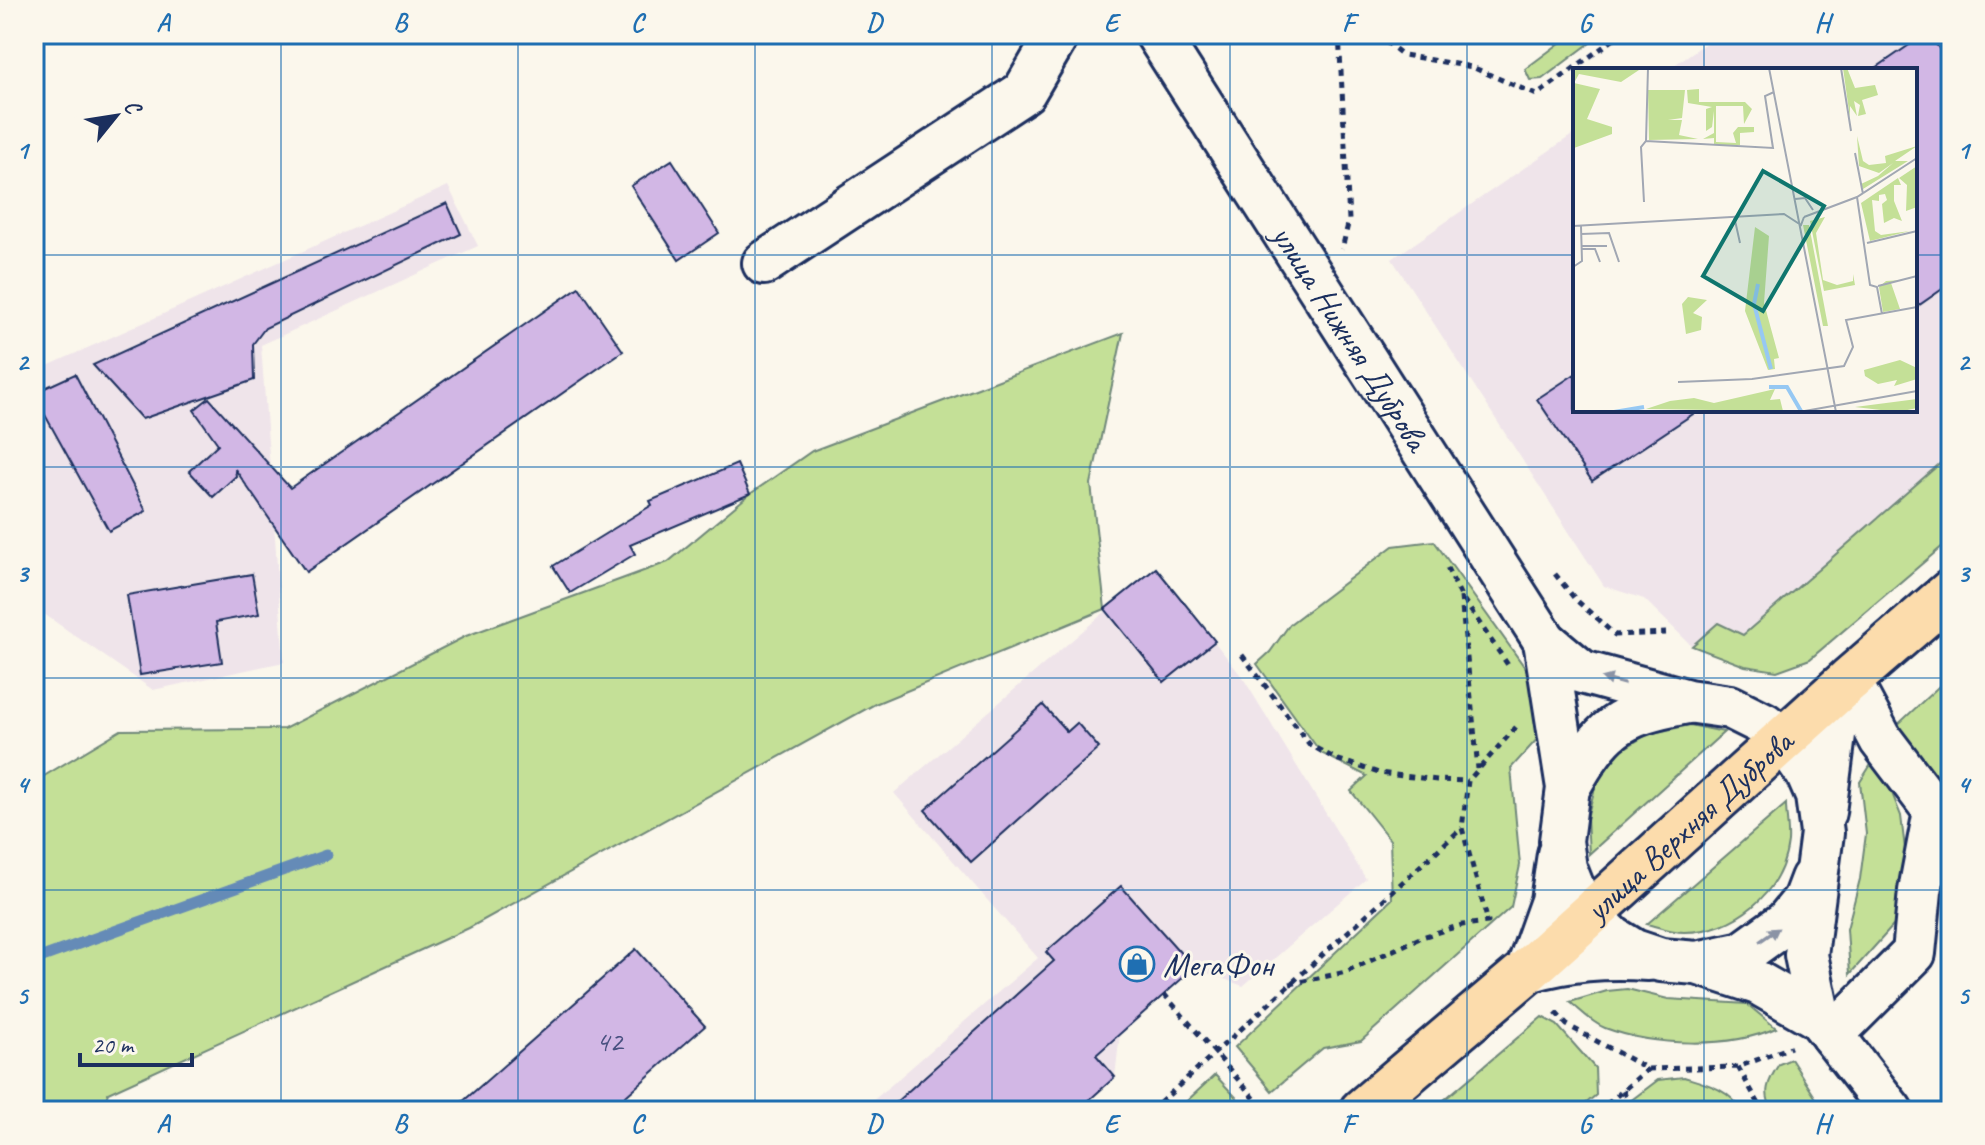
<svg xmlns="http://www.w3.org/2000/svg" width="1985" height="1145" viewBox="0 0 1985 1145" font-family="Caveat,sans-serif">
  <rect width="100%" height="100%" fill="#fbf7ec"/>
  <filter id="ink" filterUnits="userSpaceOnUse"><feTurbulence type="fractalNoise" baseFrequency=".0125" numOctaves="2"/><feDisplacementMap in="SourceGraphic" scale="16" xChannelSelector="R" yChannelSelector="G"/><feConvolveMatrix kernelMatrix="1 2 1 2 8 2 1 2 1" color-interpolation-filters="sRGB"/></filter>
  <g filter="url(#ink)">
    <path fill="#efe4ea" d="M 1719,34 L 1951,34 L 1951,454 L 1742,635 L 1718,624 L 1692,646 L 1644,599 L 1604,586 L 1392,259 L 1575,133 L 1575,410 L 1915,410 L 1915,70 L 1667,70 Z
      M 448,186 L 478,246 L 261,345 L 284,662 L 153,690 L 34,607 L 34,372 Z
      M 1156,568 L 1243,678 L 1366,879 L 1243,986 L 1194,968 L 1120,1033 L 1115,1077 L 1077,1111 L 861,1111 L 1038,958 L 894,793 Z"/>
    <path fill="#c4e097" stroke="#70887a" stroke-width="2" d="M 1572,34 L 1602,34 L 1542,79 L 1530,80 L 1525,69 Z
      M 1123,333 L 1091,484 L 1105,609 L 875,704 L 469,928 L 108,1093 L 102,1111 L 34,1111 L 34,782 L 121,730 L 284,729 L 466,636 L 668,562 L 750,494 L 812,451 Z
      M 1951,454 L 1951,539 L 1810,659 L 1777,671 L 1745,666 L 1692,646 L 1718,623 L 1743,635 Z
      M 1434,541 L 1539,687 L 1540,736 L 1511,768 L 1520,865 L 1511,907 L 1361,1041 L 1323,1048 L 1272,1091 L 1235,1047 L 1392,899 L 1390,840 L 1351,791 L 1367,776 L 1321,753 L 1257,664 L 1270,652 L 1290,624 L 1393,546 Z
      M 1951,675 L 1951,784 L 1942,792 L 1893,729 Z
      M 1690,725 L 1724,732 L 1589,854 L 1587,818 L 1597,780 L 1622,750 L 1648,734 Z
      M 1877,755 L 1901,816 L 1908,874 L 1901,917 L 1850,974 L 1847,929 L 1860,879 L 1866,834 L 1860,782 Z
      M 1786,804 C 1786,816 1789,830 1788,842 C 1782,894 1734,932 1684,932 C 1672,932 1658,927 1647,924 Z
      M 1627,989 L 1668,999 L 1747,1004 L 1776,1028 C 1729,1049 1653,1046 1605,1028 C 1592,1023 1580,1010 1570,1002 L 1607,991 Z
      M 1542,1017 L 1557,1025 L 1595,1068 L 1596,1095 L 1577,1111 L 1431,1111 Z
      M 1791,1059 L 1824,1111 L 1773,1111 C 1762,1093 1768,1081 1779,1064 Z
      M 1215,1075 L 1249,1111 L 1176,1111 Z
      M 1684,1077 C 1707,1084 1729,1089 1742,1111 L 1617,1111 L 1658,1080 Z"/>
    <g fill="none" stroke-linecap="round" stroke-linejoin="round">
      <path stroke="#658bb7" stroke-width="11" d="M 34,960 L 326,855"/>
    </g>
    <path fill="#d2b7e5" stroke="#1b2f5e" stroke-width="2" d="M 1915,34 L 1929,34 L 1951,66 L 1951,283 L 1915,308 L 1915,70 L 1873,70 L 1915,41 Z
      M 672,160 L 719,233 L 679,260 L 631,186 Z
      M 447,203 L 461,234 L 265,328 L 253,344 L 254,380 L 142,419 L 93,365 Z
      M 579,287 L 623,351 L 306,572 L 235,469 L 236,476 L 213,497 L 189,471 L 218,444 L 194,410 L 209,398 L 290,488 Z
      M 75,374 L 146,511 L 109,531 L 34,395 L 34,393 Z
      M 1575,374 L 1575,410 L 1699,410 L 1592,481 L 1537,399 Z
      M 737,464 L 750,494 L 630,545 L 635,554 L 570,593 L 553,566 L 652,505 L 650,501 Z
      M 1156,568 L 1215,641 L 1164,682 L 1105,609 Z
      M 252,574 L 259,614 L 216,622 L 222,662 L 140,675 L 127,595 Z
      M 1043,705 L 1067,732 L 1077,723 L 1099,748 L 971,862 L 925,810 Z
      M 1121,886 L 1194,968 L 1096,1055 L 1115,1077 L 1077,1111 L 886,1111 L 1054,961 L 1046,952 Z
      M 636,949 L 705,1026 L 609,1111 L 452,1111 Z"/>
    <g fill="none" stroke-linecap="round" stroke-linejoin="round">
      <g stroke="#1b2f5e" stroke-width="48">
        <g id="minor">
          <path id="s1" d="M 1157,34 L 1545,641 L 1582,672 L 1688,701 L 1730,707 L 1764,724 L 1784,740 L 1807,773 L 1817,796 L 1822,833 L 1806,955 L 1819,1018"/>
          <path d="M 764,263 L 1024,92 L 1058,34"/>
          <path d="M 1545,641 L 1568,788 L 1561,841 L 1565,868 L 1574,891 L 1590,915 L 1613,938 L 1634,951 L 1661,960 L 1697,963 L 1758,983 L 1819,1018 L 1891,1111"/>
          <path d="M 1568,788 C 1603,727 1617,715 1687,702"/>
          <path d="M 1824,812 L 1835,727 L 1849,680"/>
          <path d="M 1697,963 L 1743,953 L 1786,922 L 1804,900 L 1812,879"/>
          <path d="M 1527,971 C 1568,959 1605,956 1648,959"/>
          <path d="M 1527,971 L 1552,901 L 1559,854"/>
          <path d="M 1832,1035 L 1914,953 L 1920,891 L 1935,811 L 1881,740 L 1849,680"/>
        </g>
      </g>
      <g stroke="#1b2f5e" stroke-width="50">
        <g id="major">
          <path id="s2" d="M 1362,1111 L 1527,971 L 1849,680 L 1951,592"/>
        </g>
      </g>
      <path stroke="#1b2f5e" stroke-width="5" stroke-dasharray="6 6" stroke-linecap="butt" d="M 1339,34 L 1349,220 L 1342,249
        M 1376,34 L 1403,55 L 1472,67 L 1537,95 L 1621,34
        M 1447,568 L 1461,596 L 1508,665
        M 1555,574 L 1575,599 L 1615,635 L 1666,633
        M 1461,597 L 1478,769
        M 1242,655 L 1310,745 L 1336,759 L 1379,773 L 1437,780 L 1468,781
        M 1290,984 L 1346,972 L 1422,937 L 1462,925 L 1488,922 L 1462,828 L 1468,781 L 1517,726
        M 1164,994 L 1255,1099
        M 1556,1013 L 1567,1025 L 1648,1069 L 1599,1111
        M 1738,1067 L 1763,1111
        M 1648,1069 L 1738,1067 L 1791,1047
        M 1623,1090 L 1634,1111
        M 1151,1111 L 1462,828"/>
      <use href="#minor" stroke="#fbf7ec" stroke-width="42"/>
      <use href="#major" stroke="#fcdcac" stroke-width="44"/>
    </g>
    <defs><path id="oneway-solid" d="M-6-.8H1V-3.2L6.5 0L1 3.2V.8H-6Z" transform="scale(2)"/></defs>
    <g fill="#8b93a5">
      <use href="#oneway-solid" transform="translate(1613 681) rotate(-164)"/>
      <use href="#oneway-solid" transform="translate(1769 935) rotate(-35)"/>
    </g>
  </g>
  <path fill="none" stroke="#1f6fb2" stroke-width="2" stroke-opacity="0.55" d="M 281,34 L 281,1111M 518,34 L 518,1111M 755,34 L 755,1111M 992,34 L 992,1111M 1230,34 L 1230,1111M 1467,34 L 1467,1111M 1704,34 L 1704,70M 34,255 L 1575,255M 1915,255 L 1951,255M 1704,410 L 1704,1111M 34,467 L 1951,467M 34,678 L 1951,678M 34,890 L 1951,890"/>
  <defs>
    <g id="shop-ring" transform="scale(1.8)"><circle r="9.5" fill="#fbf7ec" stroke="#1f6fb2" stroke-width="1.5"/><path d="M-5-2.5h2.3a2.7 3.5 0 0 1 5.4 0H5L5.5 6h-11ZM-1.5-2.5h3a1.5 2.3 0 0 0-3 0Z" fill="#1f6fb2"/></g>
  </defs>
  <g fill-rule="evenodd">
    <use href="#shop-ring" x="1137" y="964"/>
  </g>
  <g text-anchor="middle" dominant-baseline="central" stroke-width="6" stroke-linejoin="round" paint-order="stroke">
    <g font-size="30" fill="#495180">
      <text x="609" y="1041">42</text>
    </g>
    <g font-size="34" fill="#1b2f5e" stroke="#fbf7ec">
      <text stroke="none"><textPath href="#s1" startOffset="360">улица Нижняя Дуброва</textPath></text>
      <text stroke="none"><textPath href="#s2" startOffset="434">улица Верхняя Дуброва</textPath></text>
    </g>
    <g font-size="34" fill="#1b2f5e" stroke="#fbf7ec" text-anchor="start">
      <text x="1163" y="964">МегаФон</text>
    </g>
  </g>
  <g transform="translate(1573 68)">
    <rect width="344" height="344" fill="#fbf7ec"/>
    <path d="M 0,0 L 69,0 L 48,14 L 6,6 L 1,15 L 27,21 L 14,51 L 39,59 L 39,66 L 1,80 ZM 270,0 L 274,0 L 282,20 L 302,17 L 305,27 L 289,32 L 293,46 L 285,48 L 287,37 L 281,33 L 284,48 L 277,38 L 277,50 ZM 126,21 L 126,34 L 172,34 L 179,41 L 171,56 L 170,38 L 143,38 L 143,74 L 163,75 L 160,65 L 165,59 L 181,59 L 181,64 L 167,65 L 167,77 L 141,77 L 141,70 L 130,71 L 141,65 L 141,43 L 139,59 L 133,63 L 133,41 L 139,39 L 115,35 L 114,22 ZM 75,22 L 112,22 L 109,50 L 95,52 L 109,52 L 106,67 L 125,71 L 76,72 ZM 284,68 L 290,93 L 296,97 L 313,95 L 312,88 L 344,78 L 322,93 L 335,93 L 290,121 L 288,116 L 305,108 L 320,95 L 306,105 L 286,98 ZM 344,98 L 344,139 L 333,143 L 334,117 L 326,110 ZM 325,110 L 328,117 L 321,117 L 321,133 L 329,153 L 321,150 L 311,155 L 309,136 L 314,132 L 312,126 L 306,127 L 306,133 L 299,132 L 302,163 L 308,167 L 337,163 L 297,173 L 288,135 ZM 252,149 L 243,165 L 250,212 L 264,217 L 280,213 L 280,206 L 282,217 L 251,223 L 237,153 ZM 230,157 L 236,157 L 255,258 L 250,258 ZM 182,159 L 196,168 L 191,235 L 206,290 L 201,291 L 202,301 L 195,302 L 172,243 ZM 328,212 L 318,215 L 327,241 L 310,244 L 306,219 L 313,213 ZM 115,229 L 134,232 L 120,245 L 129,249 L 128,262 L 113,266 L 109,236 ZM 327,292 L 344,300 L 344,311 L 321,318 L 324,312 L 305,316 L 292,308 L 291,302 ZM 202,321 L 197,332 L 207,331 L 210,343 L 73,341 L 97,333 L 121,330 L 141,335 ZM 344,331 L 344,340 L 325,344 L 282,339 Z" fill="#c4e097"/>
    <path fill="none" stroke="#96c8f3" stroke-width="4" d="M 185,216 L 181,236 L 198,301M 196,319 L 214,319 L 228,343M 41,344 L 71,339"/>
    <path fill="none" stroke="#a1a7b3" stroke-width="2" d="M 196,0 L 263,344M 268,0 L 278,63M 73,73 L 200,80 L 192,28 L 201,24M 282,85 L 290,126M 284,129 L 297,217 L 304,219 L 309,246M 222,131 L 232,130 L 240,142M 71,134 L 68,79 L 73,73 L 75,0M 161,148 L 167,175M 231,149 L 284,129 L 344,90M 0,158 L 211,146 L 228,157 L 231,149M 8,166 L 36,165 L 46,194M 294,175 L 344,163M 8,178 L 34,178M 8,181 L 22,181 L 27,194M 0,199 L 9,193 L 8,158M 305,218 L 344,208M 105,314 L 179,311 L 271,298 L 280,279 L 273,252 L 344,239M 226,344 L 344,323"/>
    <path fill="#0f766e" fill-opacity="0.15" stroke="#0f766e" stroke-width="4" d="M 190,103 L 251,138 L 190,243 L 130,208 Z"/>
    <rect width="344" height="344" fill="none" stroke="#1b2f5e" stroke-width="4"/>
  </g>
  <rect width="1985" height="1145" fill="none" stroke="#fbf7ec" stroke-width="88"/>
  <g transform="translate(116 116) rotate(60)" stroke="#fbf7ec" stroke-width="6" paint-order="stroke">
  <path d="M0-6L14 30L0 20L-14 30Z" fill="#1b2f5e"/>
  <text y="-12" font-size="22" font-weight="bold" text-anchor="middle" fill="#1b2f5e">С</text>
  </g>
  <path d="M80 1053v12h112v-12" fill="none" stroke="#1b2f5e" stroke-width="4"/>
  <text x="92" y="1053" font-size="24" fill="#1b2f5e" stroke="#fbf7ec" stroke-width="6" paint-order="stroke">20 m</text>
  <rect x="44" y="44" width="1897" height="1057" fill="none" stroke="#1f6fb2" stroke-width="3"/>
  <g font-size="26" text-anchor="middle" font-weight="bold" fill="#1f6fb2">
    <text x="163" y="31">A</text>
    <text x="400" y="31">B</text>
    <text x="637" y="31">C</text>
    <text x="874" y="31">D</text>
    <text x="1111" y="31">E</text>
    <text x="1348" y="31">F</text>
    <text x="1585" y="31">G</text>
    <text x="1822" y="31">H</text>
    <text x="22" y="159">1</text>
    <text x="1963" y="159">1</text>
    <text x="22" y="370">2</text>
    <text x="1963" y="370">2</text>
    <text x="22" y="582">3</text>
    <text x="1963" y="582">3</text>
    <text x="22" y="793">4</text>
    <text x="1963" y="793">4</text>
    <text x="22" y="1004">5</text>
    <text x="1963" y="1004">5</text>
    <text x="163" y="1132">A</text>
    <text x="400" y="1132">B</text>
    <text x="637" y="1132">C</text>
    <text x="874" y="1132">D</text>
    <text x="1111" y="1132">E</text>
    <text x="1348" y="1132">F</text>
    <text x="1585" y="1132">G</text>
    <text x="1822" y="1132">H</text>
  </g>
</svg>
